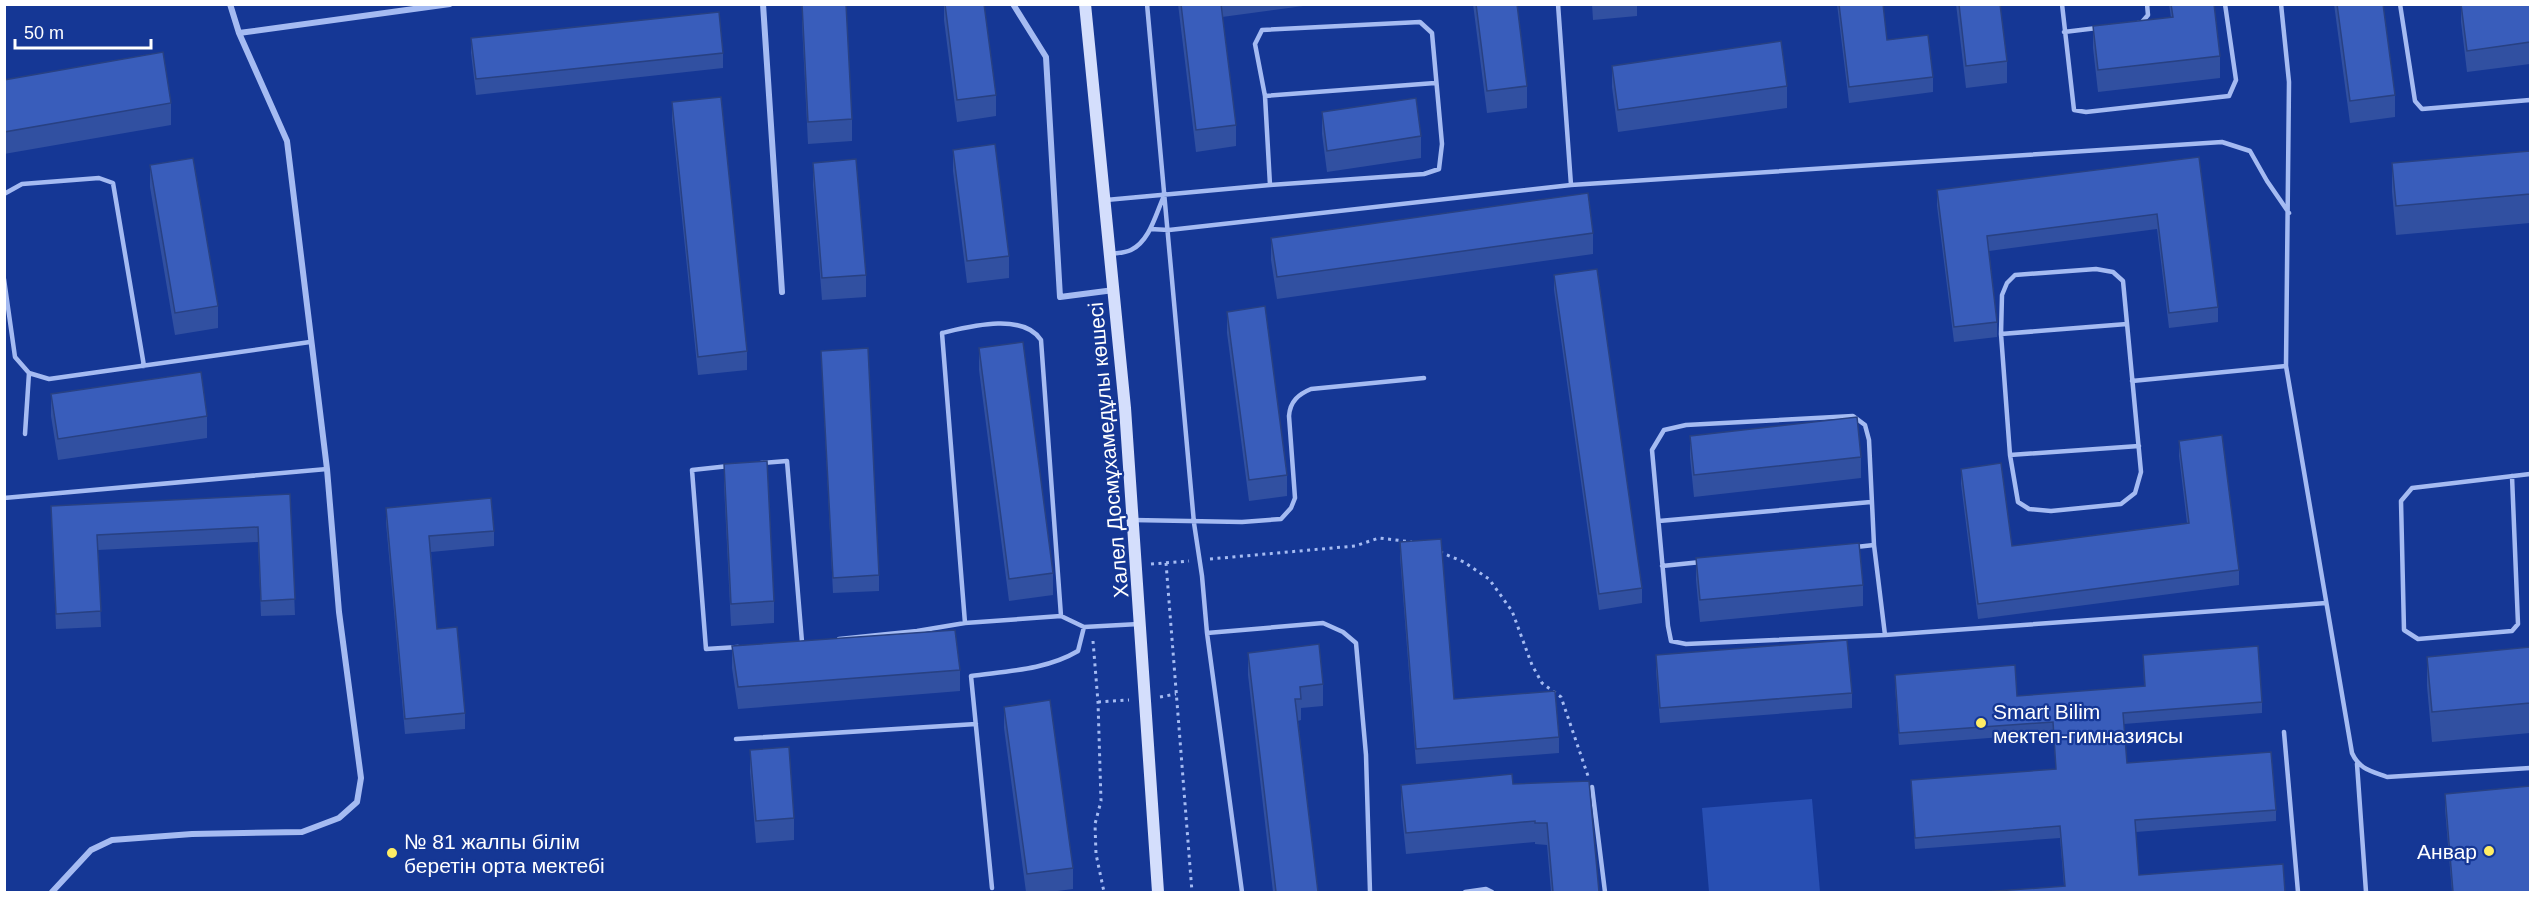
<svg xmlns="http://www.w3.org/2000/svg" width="2535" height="897" viewBox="0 0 2535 897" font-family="Helvetica,sans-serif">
  <rect width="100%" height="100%" fill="#153795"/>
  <path fill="#284fb3" d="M 1812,799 L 1820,892 L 1709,892 L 1702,808 Z"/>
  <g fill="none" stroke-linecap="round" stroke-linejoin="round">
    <path stroke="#a5bbf2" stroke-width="3" stroke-dasharray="3 4.5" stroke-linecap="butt" d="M 1440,552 L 1464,562 L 1489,579 L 1512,611 L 1532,665 L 1542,683 L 1561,697 L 1588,776
      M 1210,559 L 1355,546 L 1379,538 L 1412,542
      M 1166,563 L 1192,892
      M 1151,564 L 1189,561
      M 1093,641 L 1098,702 L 1101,801 L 1095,824 L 1096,854 L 1104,892
      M 1160,697 L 1176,694
      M 1098,702 L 1129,700"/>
    <path stroke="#a5bbf2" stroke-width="4.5" d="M 1147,4 L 1194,523 L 1202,576 L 1207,633
      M 1558,4 L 1571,185
      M 2062,4 L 2074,110 L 2086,112 L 2229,96 L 2236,80 L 2225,4
      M 2281,4 L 2289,82 L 2286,366 L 2352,753 C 2359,769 2371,771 2387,777 L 2530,768
      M 2400,4 L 2415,101 L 2422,109 L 2530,100
      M 2138,23 L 2142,22 L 2148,15 L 2147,4
      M 2064,32 L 2097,28
      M 1265,96 L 1435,83
      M 4,194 L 22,184 L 99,178 L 113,183 L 144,366
      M 1106,200 L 1270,185 L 1424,174 L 1439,169 L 1442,144 L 1432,33 L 1420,22 L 1262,30 L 1255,44 L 1265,96 L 1270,185
      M 1150,229 L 1169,230 L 1571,185 L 2222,142 L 2250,151 L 2267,181 L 2289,213
      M 1111,254 C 1117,253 1125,253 1131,250 C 1150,241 1156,213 1164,196
      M 2096,269 L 2113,272 L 2123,281 L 2141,472 L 2135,493 L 2121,504 L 2051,511 L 2029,509 L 2018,502 L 2010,455 L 2001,334 L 2002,295 L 2007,283 L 2015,275 Z
      M 4,279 L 15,357 L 29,373 L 49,379 L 310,342
      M 2001,334 L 2127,324
      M 2132,381 L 2286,366
      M 25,434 L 29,373
      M 2010,455 L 2139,446
      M 761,463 L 787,461 L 802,642
      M 729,466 L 692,470 L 706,649 L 738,647
      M 2512,476 L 2518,624 L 2512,631 L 2418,639 L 2404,630 L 2401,501 L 2412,488 L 2530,474
      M 4,498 L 327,469
      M 1133,520 L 1242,522 L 1281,519 L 1291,508 L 1295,498 L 1289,416 C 1290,401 1299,394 1311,389 L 1424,378
      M 1659,521 L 1871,502
      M 1856,547 L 1874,545
      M 1662,566 L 1701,562
      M 965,623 L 942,333 C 968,327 1023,312 1041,340 L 1061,616
      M 1885,635 L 1874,545 L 1869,440 L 1865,425 L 1853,416 L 1686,425 L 1664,430 L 1652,450 L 1668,626 L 1671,641 L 1686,644 L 1885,635 L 2326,603
      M 839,639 L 917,631 L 965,623 L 1061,616 L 1084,627 L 1139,624
      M 2284,732 L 2298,892
      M 736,739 L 976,724
      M 2357,764 L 2366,892
      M 1592,787 L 1605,892
      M 992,888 L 971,676 C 1007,671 1046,670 1078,651 L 1084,627
      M 1242,892 L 1207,633 L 1323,623 L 1343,632 L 1356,643 L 1366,755 L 1370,892
      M 1465,892 L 1486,889 L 1492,892"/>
    <path stroke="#a5bbf2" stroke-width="6" d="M 763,4 L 782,292
      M 1013,4 L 1046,57 L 1060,297 L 1114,290
      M 239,33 L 450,4
      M 52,892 L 91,850 L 112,840 L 192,834 L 302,832 L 339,818 L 357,802 L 361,778 L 339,612 L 327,469 L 287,141 L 239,33 L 230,4"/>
    <path stroke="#d4defc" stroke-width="12" d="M 1085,4 L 1125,408 L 1158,892"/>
  </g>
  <path fill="#3150a1" d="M 802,4 L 852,119 L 852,141 L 808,144 L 802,24 Z
    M 944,4 L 984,4 L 996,95 L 996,116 L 957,122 L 944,20 Z
    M 1178,4 L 1318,4 L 1222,17 L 1236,125 L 1236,146 L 1196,152 Z
    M 1473,4 L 1517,4 L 1527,86 L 1527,108 L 1487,113 Z
    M 1592,4 L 1637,4 L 1637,16 L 1593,20 Z
    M 1837,4 L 1883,4 L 1887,40 L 1933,77 L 1933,92 L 1849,103 Z
    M 1956,4 L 2000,4 L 2007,61 L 2007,83 L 1966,88 Z
    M 2169,4 L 2214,4 L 2220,56 L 2220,78 L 2098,92 L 2093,48 L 2093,26 L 2171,18 Z
    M 2334,4 L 2383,4 L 2395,95 L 2395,117 L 2350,123 Z
    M 2461,4 L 2530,4 L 2530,64 L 2467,72 L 2461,22 Z
    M 471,38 L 723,53 L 723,68 L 476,95 L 471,53 Z
    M 1612,66 L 1787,86 L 1787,108 L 1618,132 L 1612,87 Z
    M 4,80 L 171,103 L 171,125 L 4,154 Z
    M 672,102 L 747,351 L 747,370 L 698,375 L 672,120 Z
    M 1322,112 L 1421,136 L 1421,158 L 1327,172 L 1322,134 Z
    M 953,150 L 1009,256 L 1009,278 L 967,283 L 953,171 Z
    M 2530,151 L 2530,223 L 2396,235 L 2392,192 L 2392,163 Z
    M 2199,157 L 2218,307 L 2218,322 L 2169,328 L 2157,229 L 1989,251 L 1997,322 L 1997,337 L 1954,342 L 1937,206 L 1937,190 Z
    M 813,163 L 866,275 L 866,297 L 822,300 L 813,185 Z
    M 150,165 L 218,306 L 218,328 L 175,335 L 150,187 Z
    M 1593,233 L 1593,254 L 1277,299 L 1271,260 L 1271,238 Z
    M 1554,275 L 1642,588 L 1642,603 L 1599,610 L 1554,290 Z
    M 1227,312 L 1287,475 L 1287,496 L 1249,501 L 1227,333 Z
    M 979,348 L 1053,573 L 1053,595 L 1009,601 L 979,370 Z
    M 821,351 L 879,575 L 879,591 L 833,593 Z
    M 51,394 L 207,416 L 207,438 L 58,460 L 51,416 Z
    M 1690,436 L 1861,457 L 1861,478 L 1694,497 L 1690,457 Z
    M 2179,441 L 2239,570 L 2239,585 L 1978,619 L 1961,484 L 1961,469 L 2012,546 L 2187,523 L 2179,456 Z
    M 724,464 L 774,601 L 774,623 L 731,626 L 724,485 Z
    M 290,494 L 295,615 L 261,616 L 258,542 L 98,550 L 101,627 L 56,629 L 51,506 Z
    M 386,508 L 494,531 L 494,546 L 431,552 L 437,629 L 465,713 L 465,729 L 405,734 L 386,523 Z
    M 1400,542 L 1454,699 L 1559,737 L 1559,753 L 1416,764 L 1400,557 Z
    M 1696,558 L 1863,585 L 1863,606 L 1700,622 L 1696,580 Z
    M 732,646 L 960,670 L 960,691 L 738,709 L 732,668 Z
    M 2530,647 L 2530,733 L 2432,742 L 2427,686 L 2427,657 Z
    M 1248,653 L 1323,684 L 1323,706 L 1301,708 L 1301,720 L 1298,721 L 1318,892 L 1273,892 L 1248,675 Z
    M 1656,655 L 1852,693 L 1852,708 L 1660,723 L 1656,671 Z
    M 2143,655 L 2262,702 L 2262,713 L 2124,724 L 2127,763 L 2276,810 L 2276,821 L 2136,832 L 2064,886 L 2060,838 L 1915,849 L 1911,780 L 2056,769 L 2053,733 L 1899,745 L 1895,686 L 1895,675 L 2017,696 L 2144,686 Z
    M 1004,707 L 1073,868 L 1073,889 L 1050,892 L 1026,892 L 1004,728 Z
    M 750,750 L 794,818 L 794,840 L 756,843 L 750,772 Z
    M 1589,781 L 1599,892 L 1551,892 L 1547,845 L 1535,844 L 1535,842 L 1406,854 L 1401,806 L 1401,785 L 1513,784 Z
    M 2445,794 L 2530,892 L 2452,892 L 2445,809 Z"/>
  <path fill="#395dbb" stroke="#284183" stroke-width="1.5" d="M 802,4 L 846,4 L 852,119 L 808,122 Z
    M 945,4 L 984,4 L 996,95 L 957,100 Z
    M 1181,4 L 1221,4 L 1236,125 L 1196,130 Z
    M 1476,4 L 1517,4 L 1527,86 L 1487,91 Z
    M 1839,4 L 1883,4 L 1887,40 L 1928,35 L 1933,77 L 1849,87 Z
    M 1959,4 L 2000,4 L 2007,61 L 1966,66 Z
    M 2171,4 L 2214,4 L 2220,56 L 2098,70 L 2093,26 L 2173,17 Z
    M 2337,4 L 2383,4 L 2395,95 L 2350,101 Z
    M 2461,4 L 2530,4 L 2530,42 L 2467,51 Z
    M 719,12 L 723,53 L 476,79 L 471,38 Z
    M 1781,41 L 1787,86 L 1618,110 L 1612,66 Z
    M 163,52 L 171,103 L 4,132 L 4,80 Z
    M 721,97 L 747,351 L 698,357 L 672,102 Z
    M 1416,98 L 1421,136 L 1327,151 L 1322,112 Z
    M 995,144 L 1009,256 L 967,261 L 953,150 Z
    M 2530,151 L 2530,194 L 2396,206 L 2392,163 Z
    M 2199,157 L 2218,307 L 2169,313 L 2157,214 L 1987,236 L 1997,322 L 1954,327 L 1937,190 Z
    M 193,158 L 218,306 L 175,313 L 150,165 Z
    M 856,159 L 866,275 L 822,278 L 813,163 Z
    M 1588,193 L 1593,233 L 1277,277 L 1271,238 Z
    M 1597,269 L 1642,588 L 1599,594 L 1554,275 Z
    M 1265,306 L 1287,475 L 1249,480 L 1227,312 Z
    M 1023,342 L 1053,573 L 1009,579 L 979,348 Z
    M 868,348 L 879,575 L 833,578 L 821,351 Z
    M 201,372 L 207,416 L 58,439 L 51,394 Z
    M 1857,417 L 1861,457 L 1694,475 L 1690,436 Z
    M 2222,435 L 2239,570 L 1978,604 L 1961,469 L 2001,463 L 2012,546 L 2189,523 L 2179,441 Z
    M 767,461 L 774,601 L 731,604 L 724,464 Z
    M 290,494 L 295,599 L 261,601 L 258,527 L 97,535 L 101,611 L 56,614 L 51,506 Z
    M 491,498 L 494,531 L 429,536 L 437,629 L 457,627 L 465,713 L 405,719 L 386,508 Z
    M 1441,539 L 1454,699 L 1555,691 L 1559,737 L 1416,749 L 1400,542 Z
    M 1859,543 L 1863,585 L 1700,600 L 1696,558 Z
    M 955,630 L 960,670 L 738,687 L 732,646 Z
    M 1847,640 L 1852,693 L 1660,708 L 1656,655 Z
    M 1319,644 L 1323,684 L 1300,687 L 1301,699 L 1295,699 L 1318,892 L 1276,892 L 1248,653 Z
    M 2258,646 L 2262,702 L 2123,713 L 2127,763 L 2271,752 L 2276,810 L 2135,820 L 2139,875 L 2283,864 L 2285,892 L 1982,892 L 2065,886 L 2060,826 L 1915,838 L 1911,780 L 2056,769 L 2053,722 L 1899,733 L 1895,675 L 2015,665 L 2017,696 L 2145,686 L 2143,655 Z
    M 2530,647 L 2530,703 L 2432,712 L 2427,657 Z
    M 1050,700 L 1073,868 L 1027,874 L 1004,707 Z
    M 789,747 L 794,818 L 756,821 L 750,750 Z
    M 1512,774 L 1513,784 L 1589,781 L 1599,892 L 1553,892 L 1547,823 L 1535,823 L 1535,821 L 1406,833 L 1401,785 Z
    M 2530,786 L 2530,892 L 2453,892 L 2445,794 Z"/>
  <g fill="#ffed65" stroke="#153795" stroke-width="2">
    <circle cx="1981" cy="723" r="6"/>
    <circle cx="2489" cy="851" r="6"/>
    <circle cx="392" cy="853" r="6"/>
  </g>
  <g text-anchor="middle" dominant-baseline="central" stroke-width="4.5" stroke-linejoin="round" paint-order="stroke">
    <g font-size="21" fill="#fff" stroke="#153795">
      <text transform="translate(1108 450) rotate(-95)">Халел Досмұхамедұлы көшесі</text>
    </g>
    <g font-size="21" fill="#fff" stroke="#153795" text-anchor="start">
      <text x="1993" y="711">Smart Bilim<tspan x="1993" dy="24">мектеп-гимназиясы</tspan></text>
      <text x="404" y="841">№ 81 жалпы білім<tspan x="404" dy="24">беретін орта мектебі</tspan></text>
      <text x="2477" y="851" text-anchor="end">Анвар</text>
    </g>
  </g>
  <rect width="2535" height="897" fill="none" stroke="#ffffff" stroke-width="12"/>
  <path d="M15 39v9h136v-9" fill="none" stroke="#ffffff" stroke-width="3"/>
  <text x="24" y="39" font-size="18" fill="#ffffff" stroke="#153795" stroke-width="4.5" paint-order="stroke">50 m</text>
</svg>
